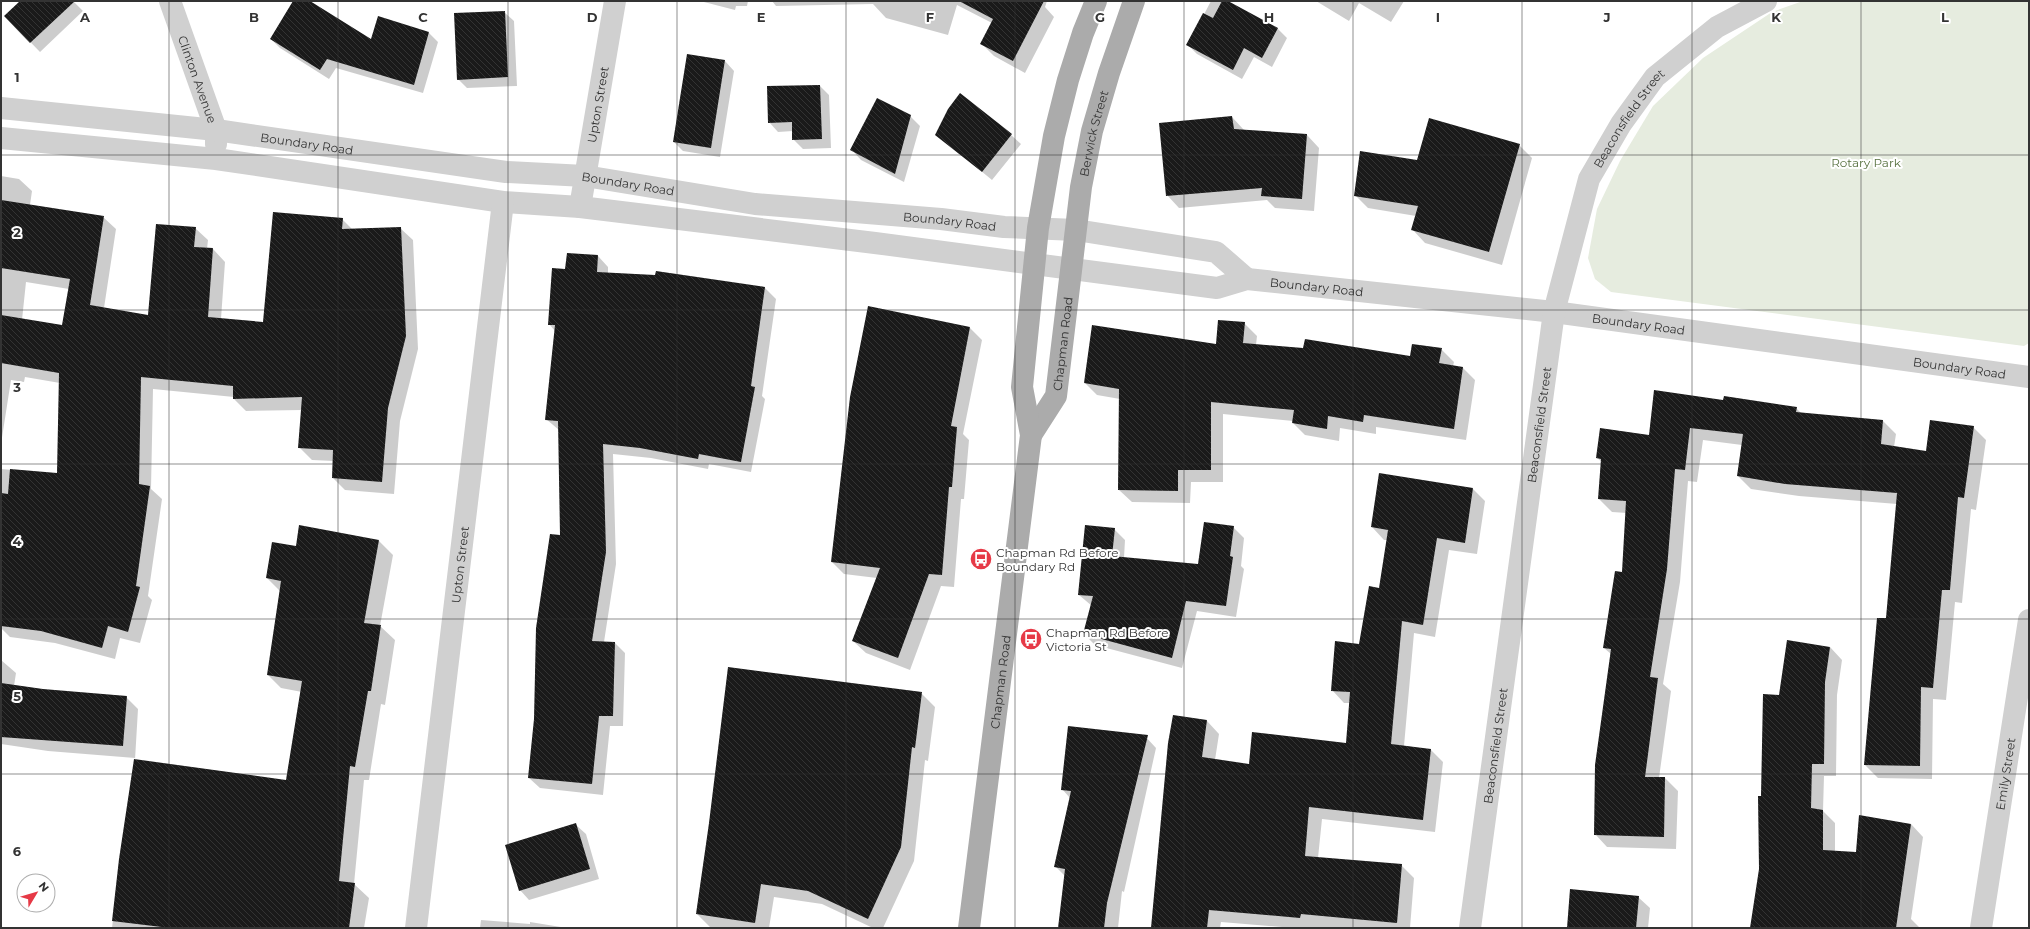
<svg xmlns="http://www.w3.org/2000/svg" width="2030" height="929" viewBox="0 0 2030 929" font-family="Montserrat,sans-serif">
  <defs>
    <pattern id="building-back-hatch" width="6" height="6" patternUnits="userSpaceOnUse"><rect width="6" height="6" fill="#1a1a1a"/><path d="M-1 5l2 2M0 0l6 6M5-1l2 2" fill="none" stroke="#333"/></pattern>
  </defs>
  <rect width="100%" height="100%" fill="#fff"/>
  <path fill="#e6ecdf" d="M 1803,1 L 2029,1 L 2029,343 L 2024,346 L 1611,292 L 1595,279 L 1588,258 L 1597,209 L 1620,161 L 1653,106 L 1703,58 L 1772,12 Z"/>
  <path fill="#0003" fill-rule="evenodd" d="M 21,1 L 73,1 L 83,11 L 40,52 L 5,16 Z
    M 294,1 L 308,1 L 372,41 L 429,33 L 438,42 L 423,93 L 336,68 L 329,79 L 280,48 L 271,39 Z
    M 700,1 L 748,1 L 747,6 L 736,6 L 735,10 Z
    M 772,1 L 1047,1 L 1045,7 L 1054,17 L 1025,73 L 994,56 L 982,44 L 992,23 L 957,5 L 948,35 L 886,18 L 873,4 L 776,6 Z
    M 1211,1 L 1226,1 L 1278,29 L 1287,38 L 1272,67 L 1254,57 L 1242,79 L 1197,54 L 1188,45 Z
    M 1316,1 L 1404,1 L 1391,22 L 1359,3 L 1349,21 Z
    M 504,12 L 514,21 L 517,86 L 467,88 L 458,79 Z
    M 725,61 L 734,71 L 720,157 L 683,151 L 674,142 Z
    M 820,86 L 829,95 L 831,148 L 803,149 L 793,139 L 793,131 L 778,132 L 769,122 Z
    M 910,116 L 920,126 L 904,182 L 861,160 L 852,150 Z
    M 1232,117 L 1244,130 L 1307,135 L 1319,148 L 1314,211 L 1275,208 L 1267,200 L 1179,208 L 1167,195 Z
    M 936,134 L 1011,135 L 1021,144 L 992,180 Z
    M 1519,145 L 1532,158 L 1502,265 L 1425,243 L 1412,229 L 1416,216 L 1368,208 L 1355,195 L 1418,162 Z
    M 1,176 L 19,179 L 32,191 L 30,205 L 103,217 L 116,229 L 104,308 L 149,316 L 195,228 L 208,240 L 207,249 L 213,249 L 225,262 L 221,319 L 264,323 L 342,219 L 352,229 L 400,228 L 413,240 L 418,349 L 400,421 L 394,494 L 345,490 L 333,478 L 334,461 L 312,460 L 299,447 L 302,410 L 246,411 L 234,399 L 234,397 L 153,389 L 151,489 L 162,499 L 148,596 L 152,600 L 140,643 L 120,638 L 115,659 L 55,643 L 10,637 L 1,628 L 1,469 L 58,474 L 60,383 L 25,377 L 24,382 L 11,380 L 1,444 ZM 26,282 L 69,289 L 63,326 L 22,320 Z
    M 598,256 L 608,267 L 608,274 L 656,277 L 656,272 L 765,288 L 776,299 L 762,396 L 765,399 L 751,472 L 709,464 L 708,469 L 651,458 L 613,454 L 616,564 L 604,642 L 615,643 L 625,653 L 623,726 L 610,726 L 603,795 L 540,788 L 529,778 L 561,536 L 559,430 L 546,419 L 555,331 L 549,324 L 566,270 Z
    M 1244,323 L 1257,336 L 1256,345 L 1411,357 L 1441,349 L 1454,362 L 1453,366 L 1463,368 L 1475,380 L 1466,440 L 1376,427 L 1376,434 L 1340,428 L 1339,441 L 1305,435 L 1293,423 L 1293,421 L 1223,414 L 1223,482 L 1191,482 L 1190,503 L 1132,502 L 1119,490 L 1120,399 L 1097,395 L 1085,383 L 1217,345 Z
    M 970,328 L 982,340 L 963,434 L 969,440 L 964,499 L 961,499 L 954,587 L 941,586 L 910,670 L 866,653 L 853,641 L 877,578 L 844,574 L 832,562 Z
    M 1724,401 L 1796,408 L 1802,414 L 1883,421 L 1896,434 L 1894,447 L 1927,452 L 1973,427 L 1986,440 L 1976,510 L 1971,509 L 1962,603 L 1955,602 L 1946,700 L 1933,699 L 1932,779 L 1878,778 L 1865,765 L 1887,619 L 1897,504 L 1799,496 L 1751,489 L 1738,476 L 1742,445 L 1703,440 L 1697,482 L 1688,481 L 1680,582 L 1663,684 L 1671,691 L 1659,778 L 1665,778 L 1678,791 L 1676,849 L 1607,847 L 1595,834 L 1611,654 L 1604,648 L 1623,573 L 1627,513 L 1612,512 L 1599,499 L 1602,462 L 1597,458 Z
    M 1473,489 L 1485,501 L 1477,554 L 1449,550 L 1435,637 L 1414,633 L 1404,746 L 1431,750 L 1443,762 L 1435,832 L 1322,819 L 1318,858 L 1401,865 L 1414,878 L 1410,928 L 1294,928 L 1221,922 L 1220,928 L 1152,928 L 1173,716 L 1207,721 L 1219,734 L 1215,760 L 1250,765 L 1347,744 L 1350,703 L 1344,703 L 1332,690 L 1360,645 L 1380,589 L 1388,540 L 1384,540 L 1372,527 Z
    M 1233,527 L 1244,538 L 1241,566 L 1244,569 L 1236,617 L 1197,611 L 1182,668 L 1095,645 L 1084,634 L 1092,606 L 1079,595 L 1114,529 L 1125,540 L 1124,558 L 1199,565 Z
    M 379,541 L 393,555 L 380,626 L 395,640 L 385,705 L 381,704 L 369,780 L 364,780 L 354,884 L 369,898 L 364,928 L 112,928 L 120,859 L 135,758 L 48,751 L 1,744 L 1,660 L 16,673 L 14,686 L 43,690 L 126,697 L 138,709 L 135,760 L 287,781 L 302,692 L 281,688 L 268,675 L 280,591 L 267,578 L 296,547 Z
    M 1830,647 L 1842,660 L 1837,695 L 1836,776 L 1824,776 L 1823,811 L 1835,823 L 1835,852 L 1857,853 L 1911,824 L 1923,837 L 1911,919 L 1920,928 L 1751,928 L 1760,869 L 1762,797 L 1780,696 Z
    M 921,693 L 935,707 L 928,761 L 925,760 L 914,861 L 883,928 L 873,928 L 822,904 L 774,897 L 769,928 L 710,927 L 697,914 L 710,823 Z
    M 1144,735 L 1156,748 L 1124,892 L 1122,891 L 1118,928 L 1059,928 L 1065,876 L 1055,866 L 1070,798 L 1062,789 Z
    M 576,825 L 586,834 L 599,879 L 529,900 L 520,890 Z
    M 1638,897 L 1650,908 L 1648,928 L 1568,928 Z
    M 481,920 L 530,924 L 530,922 L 567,928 L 480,928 Z"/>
  <path fill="url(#building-back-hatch)" d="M 20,1 L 75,1 L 30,43 L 4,16 Z
    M 293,1 L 310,1 L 371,39 L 378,16 L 429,32 L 414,85 L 327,59 L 320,70 L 270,39 Z
    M 959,1 L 1044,1 L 1013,61 L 980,44 L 993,19 Z
    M 1222,1 L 1228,1 L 1278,28 L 1262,58 L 1244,48 L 1233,70 L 1186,45 L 1203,13 L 1213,18 Z
    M 505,11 L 508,77 L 457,80 L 454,13 Z
    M 687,54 L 725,60 L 711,148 L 673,142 Z
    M 820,85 L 822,139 L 792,140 L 792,122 L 768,123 L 767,86 Z
    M 960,93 L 1012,134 L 982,172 L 935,135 L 948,109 Z
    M 877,98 L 911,115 L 895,174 L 850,150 Z
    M 1232,116 L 1234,129 L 1307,134 L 1302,199 L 1261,196 L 1262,188 L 1166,196 L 1159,123 Z
    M 1429,118 L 1520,144 L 1489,252 L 1411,230 L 1418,206 L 1354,196 L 1360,151 L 1417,160 Z
    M 1,200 L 104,216 L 90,305 L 148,315 L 156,224 L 196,227 L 194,247 L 213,248 L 208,317 L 263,322 L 273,212 L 343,218 L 342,229 L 401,227 L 406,336 L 388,408 L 382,482 L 332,478 L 333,450 L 298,448 L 302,397 L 233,399 L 233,386 L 141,377 L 139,484 L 150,486 L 136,586 L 140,587 L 128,632 L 108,626 L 102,648 L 41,631 L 1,626 L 1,493 L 8,494 L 10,469 L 57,473 L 59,373 L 1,363 L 1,315 L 62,325 L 70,279 L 1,268 Z
    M 567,253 L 598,255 L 597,272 L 655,275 L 656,271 L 765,287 L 751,386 L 755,387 L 741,462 L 699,454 L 698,459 L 640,448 L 603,444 L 606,552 L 592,641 L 615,642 L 613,716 L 599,716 L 592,784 L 528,778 L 534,719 L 536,628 L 550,534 L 560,535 L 558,421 L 545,420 L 555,325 L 548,325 L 552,268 L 565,269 Z
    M 868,306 L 970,327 L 951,426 L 957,427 L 952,487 L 949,487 L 942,575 L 929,574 L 898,658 L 852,641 L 880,568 L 831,562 L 850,397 Z
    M 1218,320 L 1245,322 L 1243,343 L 1303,348 L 1305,339 L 1410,356 L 1412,344 L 1442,348 L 1439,363 L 1463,367 L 1454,429 L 1364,415 L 1363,422 L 1328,416 L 1327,429 L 1292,423 L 1294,410 L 1211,402 L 1211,470 L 1178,470 L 1178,491 L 1118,490 L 1119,389 L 1084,383 L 1092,325 L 1216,344 Z
    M 1654,390 L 1723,400 L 1724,396 L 1797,407 L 1796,412 L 1883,420 L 1881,444 L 1926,451 L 1930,420 L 1974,426 L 1964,498 L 1958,497 L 1950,590 L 1942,590 L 1933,688 L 1921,687 L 1920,766 L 1864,765 L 1877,618 L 1886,618 L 1897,493 L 1785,484 L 1737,476 L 1743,434 L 1690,428 L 1685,470 L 1675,469 L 1667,569 L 1650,677 L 1658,678 L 1645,777 L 1665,777 L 1664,837 L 1594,835 L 1595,765 L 1611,649 L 1603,648 L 1615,571 L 1622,572 L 1626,501 L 1598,499 L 1601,459 L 1596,458 L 1600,428 L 1649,435 Z
    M 1379,473 L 1473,488 L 1465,543 L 1437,538 L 1423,625 L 1402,621 L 1391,744 L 1431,749 L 1423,820 L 1309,807 L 1305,856 L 1402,864 L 1397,923 L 1301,914 L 1300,918 L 1209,910 L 1207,928 L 1151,928 L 1168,743 L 1173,715 L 1207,720 L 1202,757 L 1249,764 L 1252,732 L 1346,743 L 1350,692 L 1331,691 L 1335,641 L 1359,644 L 1369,586 L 1379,588 L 1388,530 L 1371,527 Z
    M 1204,522 L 1234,526 L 1230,556 L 1233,557 L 1226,606 L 1186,601 L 1172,658 L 1083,634 L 1093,596 L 1078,595 L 1085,525 L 1115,528 L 1112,556 L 1198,564 Z
    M 299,525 L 379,540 L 364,623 L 381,625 L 371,691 L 368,691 L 355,767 L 350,766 L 339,881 L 355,883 L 349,928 L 170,928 L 112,921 L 119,859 L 134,759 L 286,780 L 302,681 L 267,675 L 281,581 L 266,578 L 272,542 L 296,546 Z
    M 1787,640 L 1830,647 L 1825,682 L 1824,764 L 1812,764 L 1811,808 L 1823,810 L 1823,850 L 1856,852 L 1859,815 L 1911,824 L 1896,928 L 1750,928 L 1759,869 L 1758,796 L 1761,796 L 1763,694 L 1779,695 Z
    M 728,667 L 922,692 L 915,748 L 912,747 L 901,847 L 868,919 L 808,891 L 761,884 L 755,923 L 696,914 L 709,823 Z
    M 1,683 L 43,689 L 127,696 L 123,746 L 1,737 Z
    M 1068,726 L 1148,735 L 1107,903 L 1104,928 L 1058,928 L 1065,869 L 1054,867 L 1071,791 L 1061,790 Z
    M 576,823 L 590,869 L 519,891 L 505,845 Z
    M 1570,889 L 1639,896 L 1636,928 L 1567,928 Z"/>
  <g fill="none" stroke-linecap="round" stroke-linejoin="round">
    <g stroke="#d0d0d0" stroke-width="22">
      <path id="s1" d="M 170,1 L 216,130 L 216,144"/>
      <path id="s2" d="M 1,108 L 216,130 L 506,172 L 585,176 L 755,204 L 941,219 L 1004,227 L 1076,230 L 1216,252 L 1247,279"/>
      <path id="s3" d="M 1,138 L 216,159 L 503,202 L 580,207 L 875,243 L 1217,288 L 1247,279 L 1554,312 L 2029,377"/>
      <path id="s4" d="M 580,207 L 615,1"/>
      <path id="s5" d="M 416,928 L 503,202"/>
      <path id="s6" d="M 1470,928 L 1554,312 L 1589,179 L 1621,124 L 1655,77 L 1717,27 L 1766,1"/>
      <path id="s7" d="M 1981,928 L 2029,620"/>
    </g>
    <g stroke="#ababab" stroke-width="22">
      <path id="s8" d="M 1031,435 L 1056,396 L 1081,187 L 1092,131 L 1109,73 L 1134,1"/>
      <path id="s9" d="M 969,928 L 1031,435 L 1022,387 L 1038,228 L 1054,136 L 1068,80 L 1083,33 L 1096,1"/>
    </g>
  </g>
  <path fill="none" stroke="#333" stroke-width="1" stroke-opacity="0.55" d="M 169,1 L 169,928M 338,1 L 338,928M 508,1 L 508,928M 677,1 L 677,928M 846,1 L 846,928M 1015,1 L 1015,928M 1184,1 L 1184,928M 1353,1 L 1353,928M 1522,1 L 1522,928M 1692,1 L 1692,928M 1861,1 L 1861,928M 1,155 L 2029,155M 1,310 L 2029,310M 1,464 L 2029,464M 1,619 L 2029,619M 1,774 L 2029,774"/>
  <defs>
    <g id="bus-disc" transform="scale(1.15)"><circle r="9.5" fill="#e63946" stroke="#fff"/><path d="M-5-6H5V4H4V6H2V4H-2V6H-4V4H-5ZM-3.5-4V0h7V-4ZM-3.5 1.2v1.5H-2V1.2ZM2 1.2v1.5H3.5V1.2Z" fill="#fff"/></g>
  </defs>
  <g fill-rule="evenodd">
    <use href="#bus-disc" x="981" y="559"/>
    <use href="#bus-disc" x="1031" y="639"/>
  </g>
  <g text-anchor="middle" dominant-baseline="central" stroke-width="4" stroke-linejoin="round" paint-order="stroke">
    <g font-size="12" fill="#333" stroke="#fff">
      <text stroke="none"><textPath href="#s1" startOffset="83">Clinton Avenue</textPath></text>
      <text stroke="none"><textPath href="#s4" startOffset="104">Upton Street</textPath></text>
      <text stroke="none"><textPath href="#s6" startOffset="832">Beaconsfield Street</textPath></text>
      <text stroke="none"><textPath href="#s8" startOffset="312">Berwick Street</textPath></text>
      <text stroke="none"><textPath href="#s2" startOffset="308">Boundary Road</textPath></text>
      <text stroke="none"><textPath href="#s2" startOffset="632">Boundary Road</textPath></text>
      <text stroke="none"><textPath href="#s2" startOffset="956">Boundary Road</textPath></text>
      <text stroke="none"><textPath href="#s3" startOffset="1327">Boundary Road</textPath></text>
      <text stroke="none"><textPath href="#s3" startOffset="1651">Boundary Road</textPath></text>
      <text stroke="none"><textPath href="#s8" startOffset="99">Chapman Road</textPath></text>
      <text stroke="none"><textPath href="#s3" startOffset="1975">Boundary Road</textPath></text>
      <text stroke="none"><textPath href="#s6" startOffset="508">Beaconsfield Street</textPath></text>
      <text stroke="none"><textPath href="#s5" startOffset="366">Upton Street</textPath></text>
      <text stroke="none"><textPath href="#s9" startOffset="248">Chapman Road</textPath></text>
      <text stroke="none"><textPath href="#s6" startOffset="184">Beaconsfield Street</textPath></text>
      <text stroke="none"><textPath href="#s7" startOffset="156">Emily Street</textPath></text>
    </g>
    <g font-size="12" fill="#56703f" stroke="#fff">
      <text x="1866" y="162">Rotary Park</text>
    </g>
    <g font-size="12" fill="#333" stroke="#fff" text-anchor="start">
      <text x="996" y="552">Chapman Rd Before<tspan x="996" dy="14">Boundary Rd</tspan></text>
      <text x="1046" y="632">Chapman Rd Before<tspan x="1046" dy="14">Victoria St</tspan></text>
    </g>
  </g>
  <g font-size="13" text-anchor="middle" font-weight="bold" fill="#333" stroke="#fff" stroke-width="4" stroke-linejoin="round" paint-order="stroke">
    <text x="85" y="22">A</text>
    <text x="254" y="22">B</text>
    <text x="423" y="22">C</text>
    <text x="592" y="22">D</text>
    <text x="761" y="22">E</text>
    <text x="930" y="22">F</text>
    <text x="1100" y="22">G</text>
    <text x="1269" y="22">H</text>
    <text x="1438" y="22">I</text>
    <text x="1607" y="22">J</text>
    <text x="1776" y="22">K</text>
    <text x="1945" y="22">L</text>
    <text x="17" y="82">1</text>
    <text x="17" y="237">2</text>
    <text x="17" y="392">3</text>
    <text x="17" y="546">4</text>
    <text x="17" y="701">5</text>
    <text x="17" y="856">6</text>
  </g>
  <rect width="2030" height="929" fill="none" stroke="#333333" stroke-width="4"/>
  <g transform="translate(36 893) rotate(52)"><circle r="19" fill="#ffffff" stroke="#adadad"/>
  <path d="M0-3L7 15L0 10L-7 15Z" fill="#e63946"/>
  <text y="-6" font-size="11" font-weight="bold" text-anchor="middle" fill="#333333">N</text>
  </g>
</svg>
